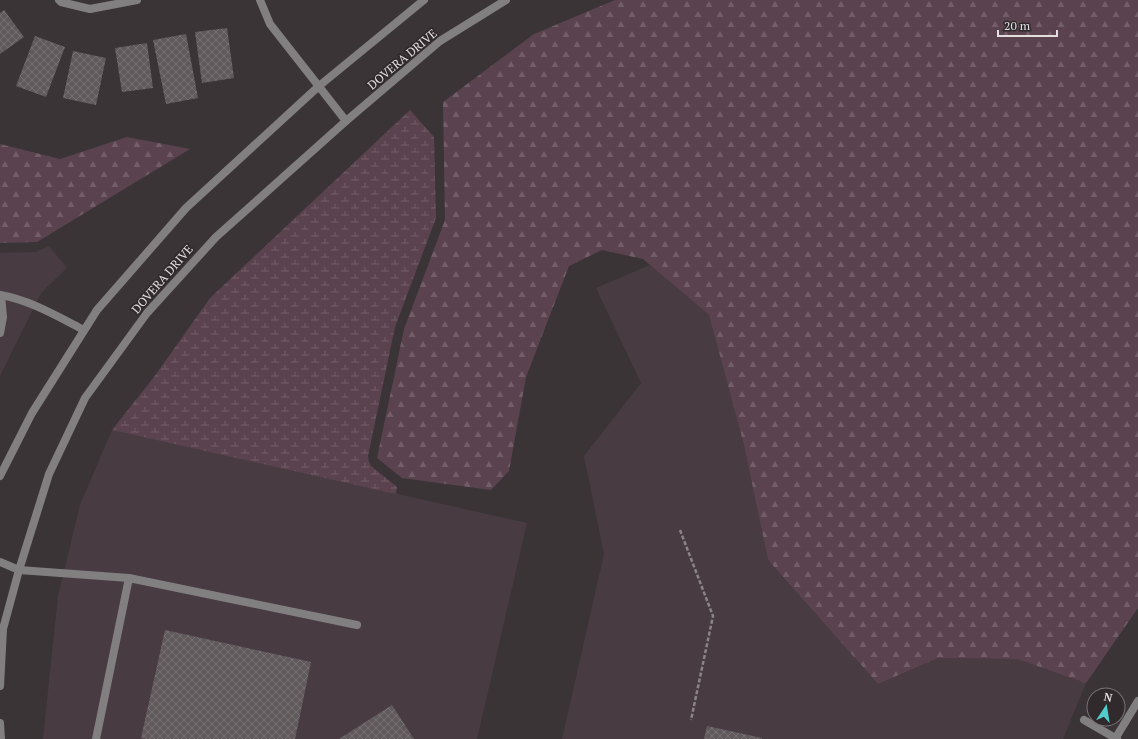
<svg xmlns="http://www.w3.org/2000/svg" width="1138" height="739" viewBox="0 0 1138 739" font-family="'PT Serif',serif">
  <defs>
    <pattern id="forest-firs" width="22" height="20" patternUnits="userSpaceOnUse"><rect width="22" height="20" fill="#5b424f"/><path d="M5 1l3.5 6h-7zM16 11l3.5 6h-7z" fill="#725d68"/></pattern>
    <pattern id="wetland-marsh" width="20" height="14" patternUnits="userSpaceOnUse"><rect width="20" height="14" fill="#5b424f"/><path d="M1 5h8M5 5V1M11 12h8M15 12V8" fill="none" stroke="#725d68"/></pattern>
    <pattern id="building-cross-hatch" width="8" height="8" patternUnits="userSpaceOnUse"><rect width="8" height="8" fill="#615a5d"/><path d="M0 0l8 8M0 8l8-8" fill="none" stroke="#777174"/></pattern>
  </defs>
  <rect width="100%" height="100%" fill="#3a3437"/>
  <path fill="#483c42" d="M 49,246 L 67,268 L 41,293 L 0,376 L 0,253 L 36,252 Z
    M 650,265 L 709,315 L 744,445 L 768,560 L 878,684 L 938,658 L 1017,659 L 1086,683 L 1063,739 L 562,739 L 604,554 L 584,456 L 641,383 L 596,288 Z
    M 112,430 L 527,523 L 477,739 L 43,739 L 58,596 L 80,505 Z"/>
  <path fill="url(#forest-firs)" d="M 615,0 L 1138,0 L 1138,608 L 1086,683 L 1017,659 L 938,658 L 878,684 L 768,560 L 744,445 L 709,315 L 643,259 L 602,250 L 569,266 L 526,377 L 509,471 L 491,490 L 402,478 L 377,458 L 404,329 L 445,220 L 443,102 L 534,34 Z
    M 127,137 L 190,149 L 37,242 L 0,243 L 0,144 L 60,159 Z"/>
  <path fill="url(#wetland-marsh)" d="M 410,110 L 434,137 L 436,218 L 395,327 L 368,456 L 369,462 L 371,466 L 397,487 L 396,494 L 112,430 L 154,377 L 210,298 Z"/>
  <path fill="url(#building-cross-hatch)" d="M 4,10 L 24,37 L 0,54 L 0,13 Z
    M 227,28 L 234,78 L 202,83 L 195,32 Z
    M 186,34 L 198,98 L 166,104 L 153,40 Z
    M 35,36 L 65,47 L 46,97 L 16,86 Z
    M 147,43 L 153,88 L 122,92 L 115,48 Z
    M 73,51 L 106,58 L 96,105 L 63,98 Z
    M 165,630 L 311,662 L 295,739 L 147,739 L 141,738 Z
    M 392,705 L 414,739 L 339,739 Z
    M 707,726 L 762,738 L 762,739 L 704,739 Z"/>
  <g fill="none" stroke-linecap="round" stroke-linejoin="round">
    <path stroke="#898487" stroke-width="2.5" stroke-dasharray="4 2" stroke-linecap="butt" d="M 680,530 L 713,616 L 691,720"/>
    <path stroke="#827f81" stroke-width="8" d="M 0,295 C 30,300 57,316 84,330
      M 0,333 L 3,317 L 1,295
      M 0,562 L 19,570 L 129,578 L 357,625
      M 1084,720 L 1117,739
      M 96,739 L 129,578"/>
    <path stroke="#827f81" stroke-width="8" d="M 59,0 L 61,2 L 90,9 L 137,0
      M 260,0 L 270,24 L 346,121"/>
    <path stroke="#827f81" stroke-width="8" d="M 0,476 L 32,413 L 97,310 L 186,208 L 319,86 L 424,0
      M 0,686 L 3,629 L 19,570 L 49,474 L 85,398 L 147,313 L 216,237 L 346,121 L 440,41 L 506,0
      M 0,723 L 1,739
      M 1115,739 L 1138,701"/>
  </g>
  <g text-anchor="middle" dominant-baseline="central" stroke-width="3.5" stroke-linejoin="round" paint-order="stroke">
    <g font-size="12" fill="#e2dee0" stroke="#302a2d">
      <text transform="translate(402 59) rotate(-40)">DOVERA DRIVE</text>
      <text transform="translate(162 279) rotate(-49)">DOVERA DRIVE</text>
    </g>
  </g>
  <g transform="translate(1106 707) rotate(12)"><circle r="19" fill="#302a2d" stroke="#777275"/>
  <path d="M0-3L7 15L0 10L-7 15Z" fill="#52cdcd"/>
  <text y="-6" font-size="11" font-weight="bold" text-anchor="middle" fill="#e2dee0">N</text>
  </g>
  <path d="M998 30v6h59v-6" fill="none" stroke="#e2dee0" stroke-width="2"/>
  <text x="1004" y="30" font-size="12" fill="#e2dee0" stroke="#302a2d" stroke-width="3" paint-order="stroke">20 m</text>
</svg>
